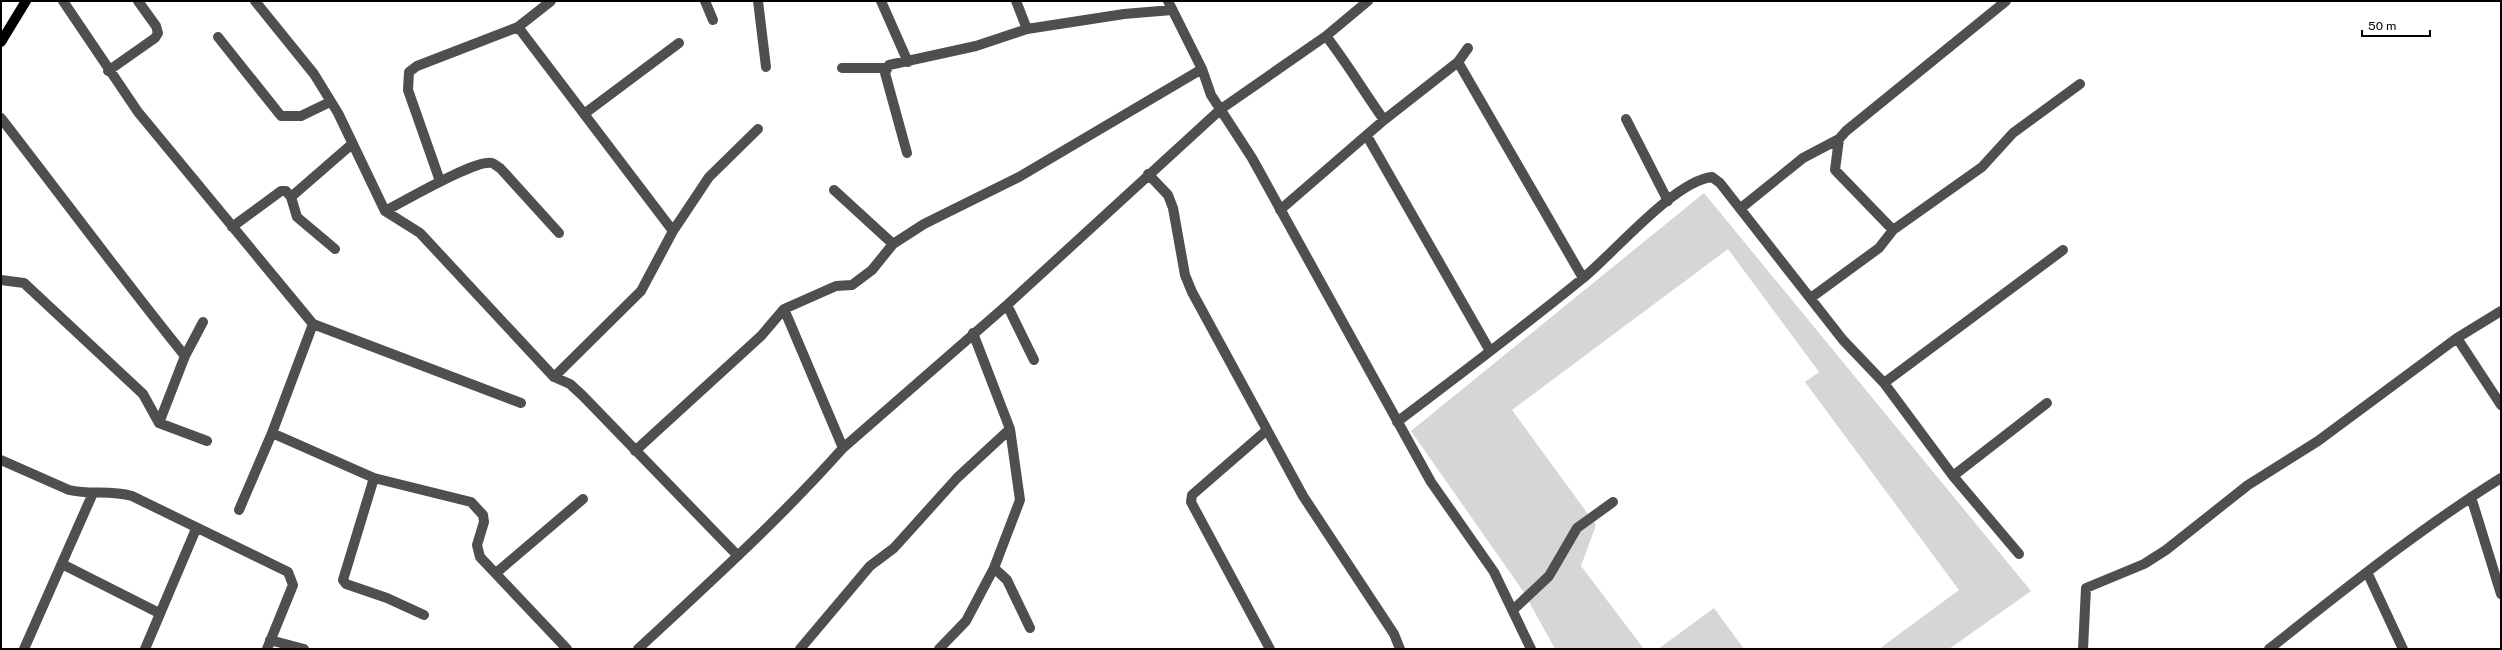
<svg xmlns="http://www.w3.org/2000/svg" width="2502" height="650" viewBox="0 0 2502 650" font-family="'Public Sans',sans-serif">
  <rect width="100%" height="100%" fill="#fff"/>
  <path fill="#d6d6d6" d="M 1704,193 L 2031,591 L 1949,649 L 1879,649 L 1959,590 L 1805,382 L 1819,372 L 1728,249 L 1512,410 L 1596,525 L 1581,566 L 1644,649 L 1555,649 L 1523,591 L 1411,431 Z
    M 1714,608 L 1744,649 L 1658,649 Z"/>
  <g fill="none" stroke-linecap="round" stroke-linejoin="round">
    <path stroke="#4f4f4f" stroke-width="10" d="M 63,1 L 138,112 L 313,324 L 521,403
      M 255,1 L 314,74 L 338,113 L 385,211 L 420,233 L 554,377 L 570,384 L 583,396 L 738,556
      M 705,1 L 713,20
      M 758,1 L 766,67
      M 881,1 L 908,62
      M 1016,1 L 1027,29
      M 1168,1 L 1202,69 L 1211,95 L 1252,158 L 1431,482 L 1494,572 L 1531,649
      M 518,27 L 673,231
      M 1326,36 L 1368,1
      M 218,37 L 281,116 L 301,116 L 330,102
      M 1458,62 L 1583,278
      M 842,68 L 886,68
      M 108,71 L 155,38 L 158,33 L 156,26 L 138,1
      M 584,114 L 679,43
      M 1,118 C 63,198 122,278 185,356
      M 1626,119 L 1668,201
      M 1367,136 L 1490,351
      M 907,153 L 885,73 L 889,65 L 976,46 L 1027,29 L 1124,14 L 1172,10
      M 1148,174 L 1168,195 L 1173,208 L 1185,275 L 1192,292 L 1303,496 L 1394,634 L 1400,649
      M 440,181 L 408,90 L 409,72 L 417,66 L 518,27 L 551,1
      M 834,190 L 893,244
      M 291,197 L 297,217 L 335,249
      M 1741,208 L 1803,158 L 1839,139
      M 1280,210 L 1384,120 L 1458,62 L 1468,48
      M 385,211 C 403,202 475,159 492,163 C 495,164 498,167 500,168 L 559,233
      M 232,227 L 281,191 L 286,191 L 291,197 L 352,144
      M 1893,230 L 1835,170 L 1839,139 L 1846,131 L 2006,1
      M 1,280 L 24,283 L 143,394 L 159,423 L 207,441
      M 1812,297 L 1879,248 L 1893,230 L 1982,167 L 2013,133 L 2080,84
      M 1007,305 L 1034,360
      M 784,309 L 843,448
      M 2457,338 L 2501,405
      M 554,377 L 641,291 L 673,231 L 709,177 L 758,129
      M 1884,383 L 2063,250
      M 1397,422 C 1459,375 1522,328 1582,279 C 1613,254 1674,181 1712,177 L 1720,183 L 1843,340 L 1884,383 L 1953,476 L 2019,554
      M 159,423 L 185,356 L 203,322
      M 1267,430 L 1192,495 L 1191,502 L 1270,649
      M 272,433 L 374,478 L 471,502 L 483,515 L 484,522 L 477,545 L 480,557 L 567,649
      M 635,451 L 761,336 L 784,309 L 836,286 L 852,285 L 872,270 L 893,244 L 924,224 L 1019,177 L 1202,69
      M 1,460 L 69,490 C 90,495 110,490 132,496 L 288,572 L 293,585 L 267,649
      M 1953,476 L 2047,403
      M 374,478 L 343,580 L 346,584 L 387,598 L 424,615
      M 2471,497 L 2501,594
      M 239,510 L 272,433 L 313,324
      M 62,564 L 159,613
      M 994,568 L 1007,580 L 1030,628
      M 2367,572 L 2403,649
      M 496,573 L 583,499
      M 1513,610 L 1549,576 L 1577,528 L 1613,502
      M 270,640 L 304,649
      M 24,649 L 93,493
      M 145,649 L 196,529
      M 638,649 C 708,584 779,520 843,448 L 1007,305 L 1221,109 L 1326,36 C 1347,63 1364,92 1384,120
      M 800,649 L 870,566 L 894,548 L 957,478 L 1010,429
      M 939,649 L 966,621 L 994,568 L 1020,500 L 1010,429 L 973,333
      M 2083,649 L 2086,588 L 2144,564 L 2166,550 L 2248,485 L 2318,441 L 2457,338 L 2501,311
      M 2269,649 C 2344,590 2419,529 2501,478"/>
    <path stroke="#000" stroke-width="10" d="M 1,42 L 26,1"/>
  </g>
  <rect width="2502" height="650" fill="none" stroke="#000000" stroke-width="4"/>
  <path d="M2362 30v6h68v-6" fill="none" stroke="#000000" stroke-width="2"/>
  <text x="2368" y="30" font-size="12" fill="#000000" stroke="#ffffff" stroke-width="3" paint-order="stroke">50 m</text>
</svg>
